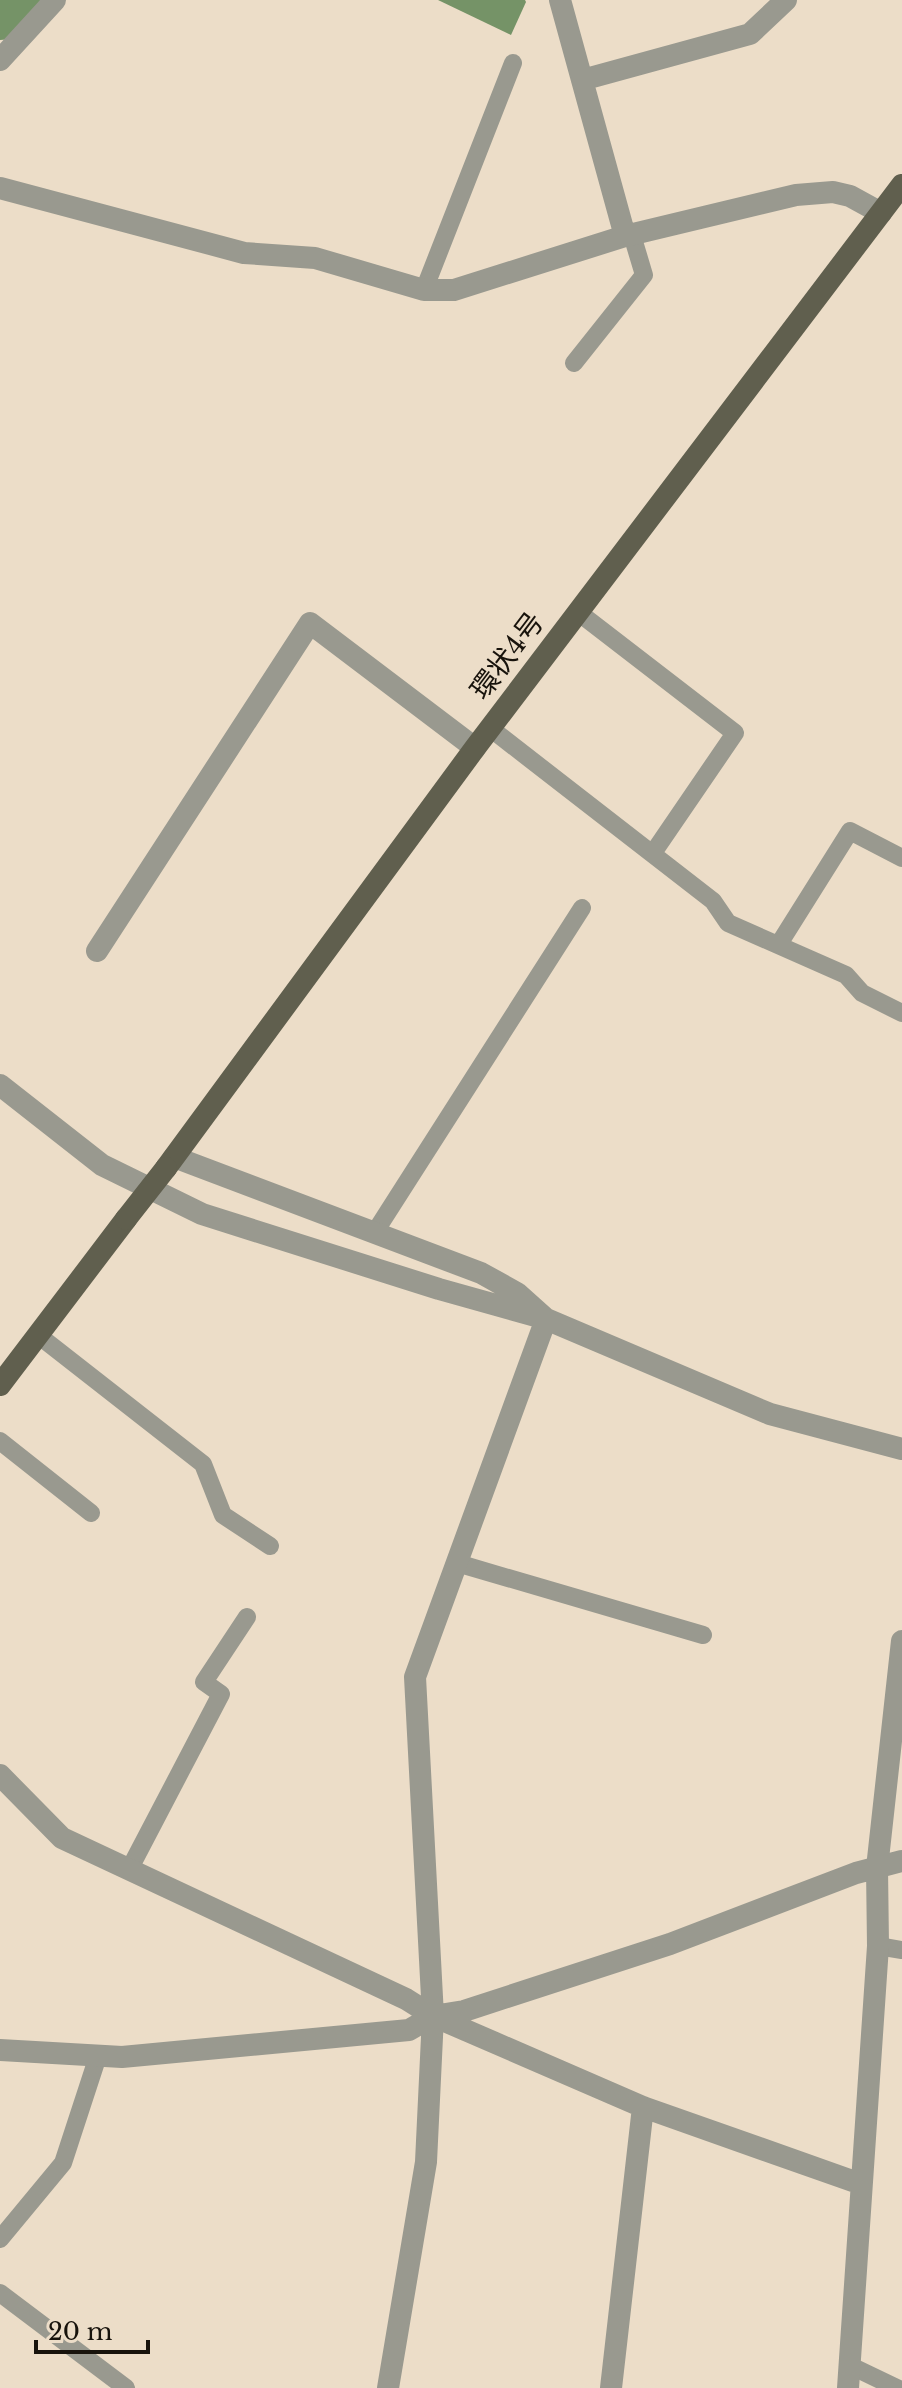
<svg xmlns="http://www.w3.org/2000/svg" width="902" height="2388" viewBox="0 0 902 2388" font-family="'Libre Baskerville','Noto Sans JP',serif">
  <rect width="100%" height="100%" fill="#ecddc8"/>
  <path fill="#759367" d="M 438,0 L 525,0 L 526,2 L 511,35 Z"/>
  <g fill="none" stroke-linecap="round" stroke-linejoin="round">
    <path stroke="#759367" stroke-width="68" d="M 0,6 L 6,0"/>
    <path stroke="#99998f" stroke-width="18" d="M 424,290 L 513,63
      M 574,363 L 644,275 L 632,235
      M 578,612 L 735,733 L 653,853
      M 490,728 L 713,901 L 728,923 L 846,975 L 862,993 L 902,1013
      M 779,944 L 850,831 L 902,858
      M 375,1232 L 582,908
      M 38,1335 L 203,1464 L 223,1515 L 270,1546
      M 0,1441 L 91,1513
      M 457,1563 L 703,1635
      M 129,1870 L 221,1694 L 204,1682 L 247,1617
      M 878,1946 L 902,1950
      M 0,2239 L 63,2163 L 98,2056
      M 0,2293 L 126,2388
      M 849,2365 L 897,2388"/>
    <path stroke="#99998f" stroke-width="22" d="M 560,0 L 625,236
      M 0,60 L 55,0
      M 582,80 L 750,34 L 786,0
      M 0,188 L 244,253 L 315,258 L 424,290 L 454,290 L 625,236 L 796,195 L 833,192 L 850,196 L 881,213
      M 97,951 L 310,623 L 475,748
      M 0,1085 L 102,1165 L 202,1214 L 439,1289 L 546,1319 L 415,1677 L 433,2016 L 426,2162 L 388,2388
      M 174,1157 L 481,1273 L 517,1293 L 546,1319 L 770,1414 L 902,1449
      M 0,1775 L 62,1838 L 406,1999 L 433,2016 L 643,2107 L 861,2184
      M 0,2050 L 122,2057 L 409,2030 L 433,2016 L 464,2011 L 670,1944 L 856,1873 L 902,1861
      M 611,2388 L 643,2107
      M 848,2388 L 878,1946 L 877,1868 L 902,1641"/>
    <path stroke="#605f4e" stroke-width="22" d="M 166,1168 L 475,748 L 902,185
      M 0,1385 L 126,1219"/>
    <path stroke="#605f4e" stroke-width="22" d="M 126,1219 L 166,1168"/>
  </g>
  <g text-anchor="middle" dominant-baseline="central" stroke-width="8" stroke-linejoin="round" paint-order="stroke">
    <g font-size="28" fill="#18130c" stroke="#ecddc8">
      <text transform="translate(507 656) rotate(-53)">環状4号</text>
    </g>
  </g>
  <path d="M36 2340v12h112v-12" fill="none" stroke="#18130c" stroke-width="4"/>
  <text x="48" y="2340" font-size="24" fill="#18130c" stroke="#ecddc8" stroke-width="6" paint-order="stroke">20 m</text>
</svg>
